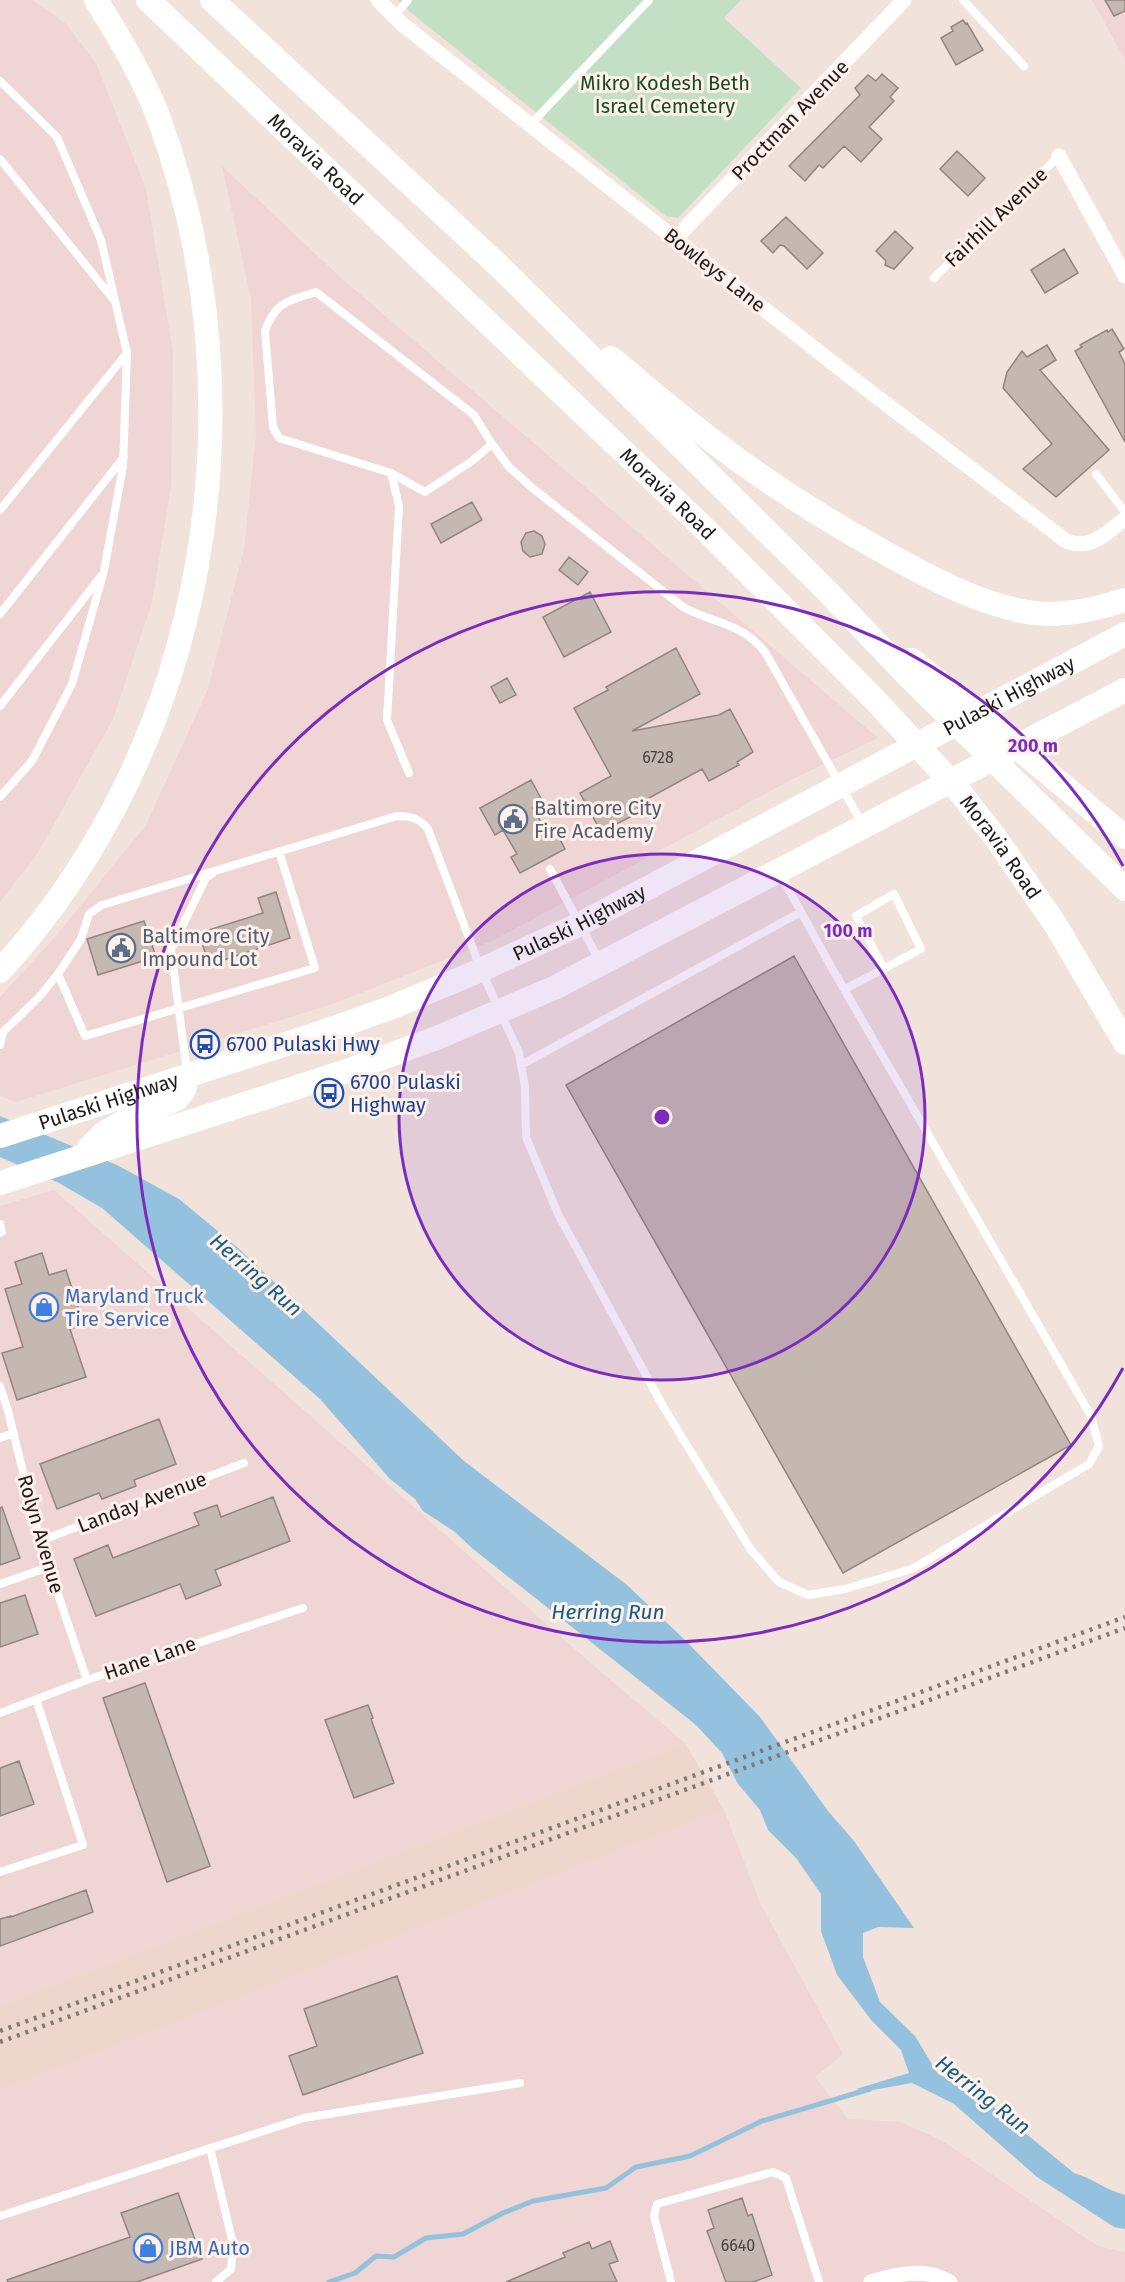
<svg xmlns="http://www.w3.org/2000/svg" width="1125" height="2282" viewBox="0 0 1125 2282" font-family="'Fira Sans',sans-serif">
  <rect width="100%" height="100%" fill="#f1e3dc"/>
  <path fill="#edd7cc" d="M 685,1743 L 724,1810 L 0,2091 L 0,2005 Z"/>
  <path fill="#f0d5d5" d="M 0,0 L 33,0 L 66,24 L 96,63 L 146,189 L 173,353 L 171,488 L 152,603 L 113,719 L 36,856 L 0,902 Z
    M 1092,0 L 1125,0 L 1125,60 Z
    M 222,166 L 340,277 L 878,738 L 791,780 L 492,941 L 333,1004 L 16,1102 L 0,1096 L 0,997 L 55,937 L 146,825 L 208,689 L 244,549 L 256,435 L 251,299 Z
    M 54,1190 L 600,1671 L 685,1743 L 0,2005 L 0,1206 Z
    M 724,1810 L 761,1905 L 843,2054 L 815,2077 L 848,2119 L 901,2122 L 941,2140 L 1098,2246 L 1125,2252 L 1125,2282 L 0,2282 L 0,2091 Z"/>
  <path fill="#c3e0c5" d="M 398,0 L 741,0 L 724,18 L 801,88 L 678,218 L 666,216 L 410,12 Z"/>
  <path fill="#94c1dd" d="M 0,1116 L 117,1165 L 179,1199 L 237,1247 L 464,1461 L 627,1585 L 685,1640 L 760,1717 L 828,1811 L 854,1841 L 914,1928 L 878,1927 L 863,1933 L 863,1957 L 880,2002 L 915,2036 L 938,2074 L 980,2096 L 1074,2173 C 1092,2178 1106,2190 1125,2195 L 1125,2229 L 1114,2227 L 1037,2177 L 954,2104 L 912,2083 L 867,2091 L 856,2089 L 909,2073 L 901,2050 L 872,2021 L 837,1975 L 821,1931 L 821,1894 L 796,1858 L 768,1830 L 760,1810 L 738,1784 L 722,1753 L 696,1725 L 473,1549 L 455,1532 L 423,1511 L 415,1499 L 390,1479 L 320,1399 L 102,1208 L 59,1183 L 0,1157 Z"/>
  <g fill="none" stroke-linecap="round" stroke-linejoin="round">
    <path stroke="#94c1dd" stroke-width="5" d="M 329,2282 L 355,2273 L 376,2256 L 394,2257 L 426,2238 L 463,2234 L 503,2213 L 533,2201 L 606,2188 L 636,2167 L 690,2156 L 762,2121 L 870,2089"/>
  </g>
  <path fill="#c5b8b1" stroke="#92857f" stroke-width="1.5" d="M 1105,0 L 1125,0 L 1125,11 L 1114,16 Z
    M 963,20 L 966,24 L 967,23 L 983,50 L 956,65 L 941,38 L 953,31 L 951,27 Z
    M 882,74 L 898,88 L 890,97 L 894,101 L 869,127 L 882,139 L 861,162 L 844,146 L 823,168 L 819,165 L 805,181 L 789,166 L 860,95 L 855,88 L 868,75 L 876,81 Z
    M 957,151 L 985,178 L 968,196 L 940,169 Z
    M 786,217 L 823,253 L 807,269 L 784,246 L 780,245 L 773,253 L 761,241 Z
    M 895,231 L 913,248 L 894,269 L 885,265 L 886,261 L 876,251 Z
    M 1064,249 L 1078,273 L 1045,293 L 1031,270 Z
    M 1112,329 L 1124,349 L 1119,352 L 1125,364 L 1125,442 L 1075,351 L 1082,347 L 1080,345 L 1107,330 L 1108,332 Z
    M 1047,345 L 1056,360 L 1040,370 L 1109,450 L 1056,497 L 1023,469 L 1052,444 L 1003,388 L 1007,372 L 1022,351 L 1027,357 Z
    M 472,502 L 482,520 L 441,543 L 431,524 Z
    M 534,531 L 542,536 L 545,544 L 542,554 L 530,557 L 523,551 L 521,542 L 526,533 Z
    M 569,557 L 588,572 L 578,585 L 559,570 Z
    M 590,592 L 611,632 L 564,657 L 543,617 Z
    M 676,648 L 700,694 L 632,731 L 719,715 L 730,709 L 753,752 L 737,762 L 739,765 L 709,781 L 702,769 L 636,805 L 640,812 L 601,832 L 580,793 L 611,776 L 574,708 L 608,690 L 606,687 Z
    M 507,678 L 516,695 L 500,703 L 491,687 Z
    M 531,780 L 543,802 L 533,808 L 549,836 L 556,832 L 565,849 L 520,873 L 511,857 L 517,854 L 503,830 L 495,835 L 480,808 Z
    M 276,892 L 290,938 L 209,965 L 199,933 L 263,913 L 258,898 Z
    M 144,921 L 156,957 L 98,975 L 87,939 Z
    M 794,956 L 1071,1445 L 843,1573 L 566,1085 Z
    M 42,1253 L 49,1275 L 66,1270 L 84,1325 L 70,1329 L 86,1377 L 17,1400 L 2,1353 L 23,1347 L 5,1289 L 22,1284 L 15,1262 Z
    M 159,1419 L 176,1464 L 134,1480 L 136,1486 L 102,1499 L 99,1493 L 57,1509 L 40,1464 Z
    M 273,1497 L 290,1541 L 215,1570 L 221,1585 L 186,1599 L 180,1584 L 96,1616 L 74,1559 L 108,1545 L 113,1558 L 199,1525 L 194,1513 L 217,1505 L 221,1517 Z
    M 2,1507 L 20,1558 L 0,1565 L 0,1508 Z
    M 25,1595 L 38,1634 L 0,1647 L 0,1603 Z
    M 145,1683 L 210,1866 L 167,1882 L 103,1698 Z
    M 368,1705 L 373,1718 L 371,1719 L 394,1783 L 354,1798 L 325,1720 Z
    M 19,1761 L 34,1804 L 0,1816 L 0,1768 Z
    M 86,1890 L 93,1912 L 0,1946 L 0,1919 L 11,1916 L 11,1917 Z
    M 397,1976 L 423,2053 L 303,2095 L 289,2056 L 317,2046 L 304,2009 Z
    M 178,2193 L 202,2259 L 137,2282 L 8,2282 L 7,2280 L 130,2237 L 121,2213 Z
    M 742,2198 L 748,2216 L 752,2214 L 772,2275 L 753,2282 L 726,2282 L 707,2231 L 714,2228 L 708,2210 Z
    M 610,2241 L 618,2261 L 609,2264 L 617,2282 L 506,2282 L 565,2257 L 563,2253 L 589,2242 L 592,2249 Z"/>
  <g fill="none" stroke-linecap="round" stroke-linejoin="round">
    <path stroke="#fff" stroke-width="8" d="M 963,0 L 1024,66
      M 394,16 L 408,0
      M 0,81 L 57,137 L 101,240 L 127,353 L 123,466 L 104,571 L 72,684 L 32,761 L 0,797
      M 531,124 L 649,0
      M 0,159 L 114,300
      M 934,278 L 1059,156
      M 316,292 L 474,415 L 492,444 L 472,461 L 425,492 L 391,473 L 279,438 L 273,427 L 265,331 C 276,301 288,301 316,292 Z
      M 492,444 L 509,467 L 530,486 L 683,607 C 714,624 741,622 765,652 L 863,825
      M 391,473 L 399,506 L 387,720 L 409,773
      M 1096,474 L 1125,512
      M 0,510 L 127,353
      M 0,614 L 124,457
      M 0,706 L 102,575
      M 550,869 L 599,960
      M 58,974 L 85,1036 L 315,968 L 279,851
      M 845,989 L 921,949 L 894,894 L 856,916 L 884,969
      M 0,1045 L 3,1032 L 39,997 L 58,974 L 81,939 L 89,914 L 102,905 L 397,816 C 411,816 419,818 428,829 L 481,970 L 519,1053 L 525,1087 L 526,1137 L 558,1214 L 664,1408 L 751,1550 L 779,1582 L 808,1595 L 845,1589 L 912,1569 L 1089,1464 L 1099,1446 L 1091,1416 L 833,970 L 779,872
      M 521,1065 L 801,912
      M 187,1072 L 171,949 L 206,878 L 212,874
      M 0,1224 L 2,1232 L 0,1233
      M 0,1386 L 8,1411 L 40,1541 L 87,1680
      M 0,1438 L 14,1433
      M 40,1541 L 244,1463
      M 0,1584 L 49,1567
      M 0,1713 L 87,1680 L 303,1608
      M 0,1872 L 83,1845 L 36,1699
      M 210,2148 L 233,2244 L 231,2269 L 216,2282
      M 0,2216 L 304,2118 L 520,2083
      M 671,2282 L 654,2216 L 657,2204 L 773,2172 L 786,2178 L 819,2282"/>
    <path stroke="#fff" stroke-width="15" d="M 378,0 L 402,24 L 843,371 L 1066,541 C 1092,551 1105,533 1125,519
      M 1059,156 L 1125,276
      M 675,239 L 904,0
      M 871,2282 C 896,2274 926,2267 950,2282"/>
    <g stroke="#fff" stroke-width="24">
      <path id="s1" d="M 148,0 L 704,528 L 872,697 L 955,786 L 995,837 L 1055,924 L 1125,1043"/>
      <path d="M 212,0 L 499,266 L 825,589 L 909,677 L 1125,889"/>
      <path d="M 611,358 C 645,386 678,415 713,441 C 768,484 828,521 889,555 C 933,579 977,603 1027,612 C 1059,618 1094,610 1125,600"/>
      <path d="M 912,660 L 1125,837"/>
      <path d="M 0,971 C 208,744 264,403 158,116 C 142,75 119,37 96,0"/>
      <path id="s2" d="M 0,1136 L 317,1034 L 390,1008 L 481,970 L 580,924 L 1125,634"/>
      <path d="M 89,1148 L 104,1133 L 125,1121 L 177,1099 L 184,1090 L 187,1076"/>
      <path d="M 0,1183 L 347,1071 L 439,1037 L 554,988 L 1125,690"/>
    </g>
    <path stroke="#827974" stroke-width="4.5" stroke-dasharray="3 6" stroke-linecap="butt" d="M 0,2031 L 1125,1617
      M 0,2042 L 1125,1628"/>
  </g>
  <circle cx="662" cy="1117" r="263" fill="#7b2cbf" fill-opacity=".12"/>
  <g fill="none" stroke="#7b2cbf" stroke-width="3">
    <circle cx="662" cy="1117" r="263"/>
    <path d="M1123 1368A525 525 0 1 1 1123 866"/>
  </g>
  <defs>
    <g id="civic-ring" transform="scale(1.5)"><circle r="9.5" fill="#fff0ea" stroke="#5c6f8a" stroke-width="1.5"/><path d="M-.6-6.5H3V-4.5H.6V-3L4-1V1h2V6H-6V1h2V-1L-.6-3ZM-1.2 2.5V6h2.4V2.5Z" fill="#5c6f8a"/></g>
    <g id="bus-ring" transform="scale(1.5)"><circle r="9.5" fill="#fff0ea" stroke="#1a4fb4" stroke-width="1.5"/><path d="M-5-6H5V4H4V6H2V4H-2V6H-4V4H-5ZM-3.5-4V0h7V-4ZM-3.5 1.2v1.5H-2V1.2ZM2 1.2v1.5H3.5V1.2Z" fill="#1a4fb4"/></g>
    <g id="shop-ring" transform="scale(1.5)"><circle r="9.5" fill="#fff0ea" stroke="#3f7fe0" stroke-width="1.5"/><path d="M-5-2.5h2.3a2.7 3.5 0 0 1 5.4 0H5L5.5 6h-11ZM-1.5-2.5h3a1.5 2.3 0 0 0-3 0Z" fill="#3f7fe0"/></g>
  </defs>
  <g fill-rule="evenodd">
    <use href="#civic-ring" x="513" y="819"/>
    <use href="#civic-ring" x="121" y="948"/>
    <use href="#bus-ring" x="205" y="1044"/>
    <use href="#bus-ring" x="329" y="1093"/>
    <use href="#shop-ring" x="44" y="1307"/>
    <use href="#shop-ring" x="148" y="2248"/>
  </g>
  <g text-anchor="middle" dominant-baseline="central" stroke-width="6" stroke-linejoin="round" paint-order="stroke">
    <g font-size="16" fill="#48423e">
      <text x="658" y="757">6728</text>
      <text x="738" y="2245">6640</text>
    </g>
    <g font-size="20" fill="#154d21" stroke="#fff0ea">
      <text x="665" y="83">Mikro Kodesh Beth<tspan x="665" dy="23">Israel Cemetery</tspan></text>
    </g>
    <g font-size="20" fill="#1f1a18" stroke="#fff0ea">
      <text transform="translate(790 120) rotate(-46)">Proctman Avenue</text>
      <text stroke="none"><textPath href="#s1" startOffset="231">Moravia Road</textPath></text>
      <text transform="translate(996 217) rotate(-44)">Fairhill Avenue</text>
      <text transform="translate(715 270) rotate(38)">Bowleys Lane</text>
      <text stroke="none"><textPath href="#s1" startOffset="717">Moravia Road</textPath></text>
      <text stroke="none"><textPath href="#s2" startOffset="1104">Pulaski Highway</textPath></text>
      <text stroke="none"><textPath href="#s1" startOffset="1203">Moravia Road</textPath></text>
      <text stroke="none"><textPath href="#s2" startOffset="618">Pulaski Highway</textPath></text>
      <text stroke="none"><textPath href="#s2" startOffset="114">Pulaski Highway</textPath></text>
      <text transform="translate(142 1502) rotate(-21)">Landay Avenue</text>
      <text transform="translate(41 1534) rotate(74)">Rolyn Avenue</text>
      <text transform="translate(150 1658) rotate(-19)">Hane Lane</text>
    </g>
    <g font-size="20" fill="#4e5e75" stroke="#fff0ea" text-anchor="start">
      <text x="534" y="808">Baltimore City<tspan x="534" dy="23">Fire Academy</tspan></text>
      <text x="142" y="936">Baltimore City<tspan x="142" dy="23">Impound Lot</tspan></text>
    </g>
    <g font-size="20" fill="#164399" stroke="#fff0ea" text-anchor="start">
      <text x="226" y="1044">6700 Pulaski Hwy</text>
      <text x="350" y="1082">6700 Pulaski<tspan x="350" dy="23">Highway</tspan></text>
    </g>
    <g font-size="20" fill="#366cbe" stroke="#fff0ea" text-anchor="start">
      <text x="65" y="1296">Maryland Truck<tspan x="65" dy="23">Tire Service</tspan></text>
      <text x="169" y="2248">JBM Auto</text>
    </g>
    <g font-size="21" font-style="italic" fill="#0f5e84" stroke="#fff0ea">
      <text transform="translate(256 1275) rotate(41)">Herring Run</text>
      <text x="608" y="1612">Herring Run</text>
      <text transform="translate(983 2095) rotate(38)">Herring Run</text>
    </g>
  </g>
  <circle cx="662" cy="1117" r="9" fill="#7b2cbf" stroke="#fff0ea" stroke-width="3"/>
  <g font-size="18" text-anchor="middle" font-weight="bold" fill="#7b2cbf" stroke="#fff0ea" stroke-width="6" stroke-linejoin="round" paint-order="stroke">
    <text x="1033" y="752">200 m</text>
    <text x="848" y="937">100 m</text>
  </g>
</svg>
